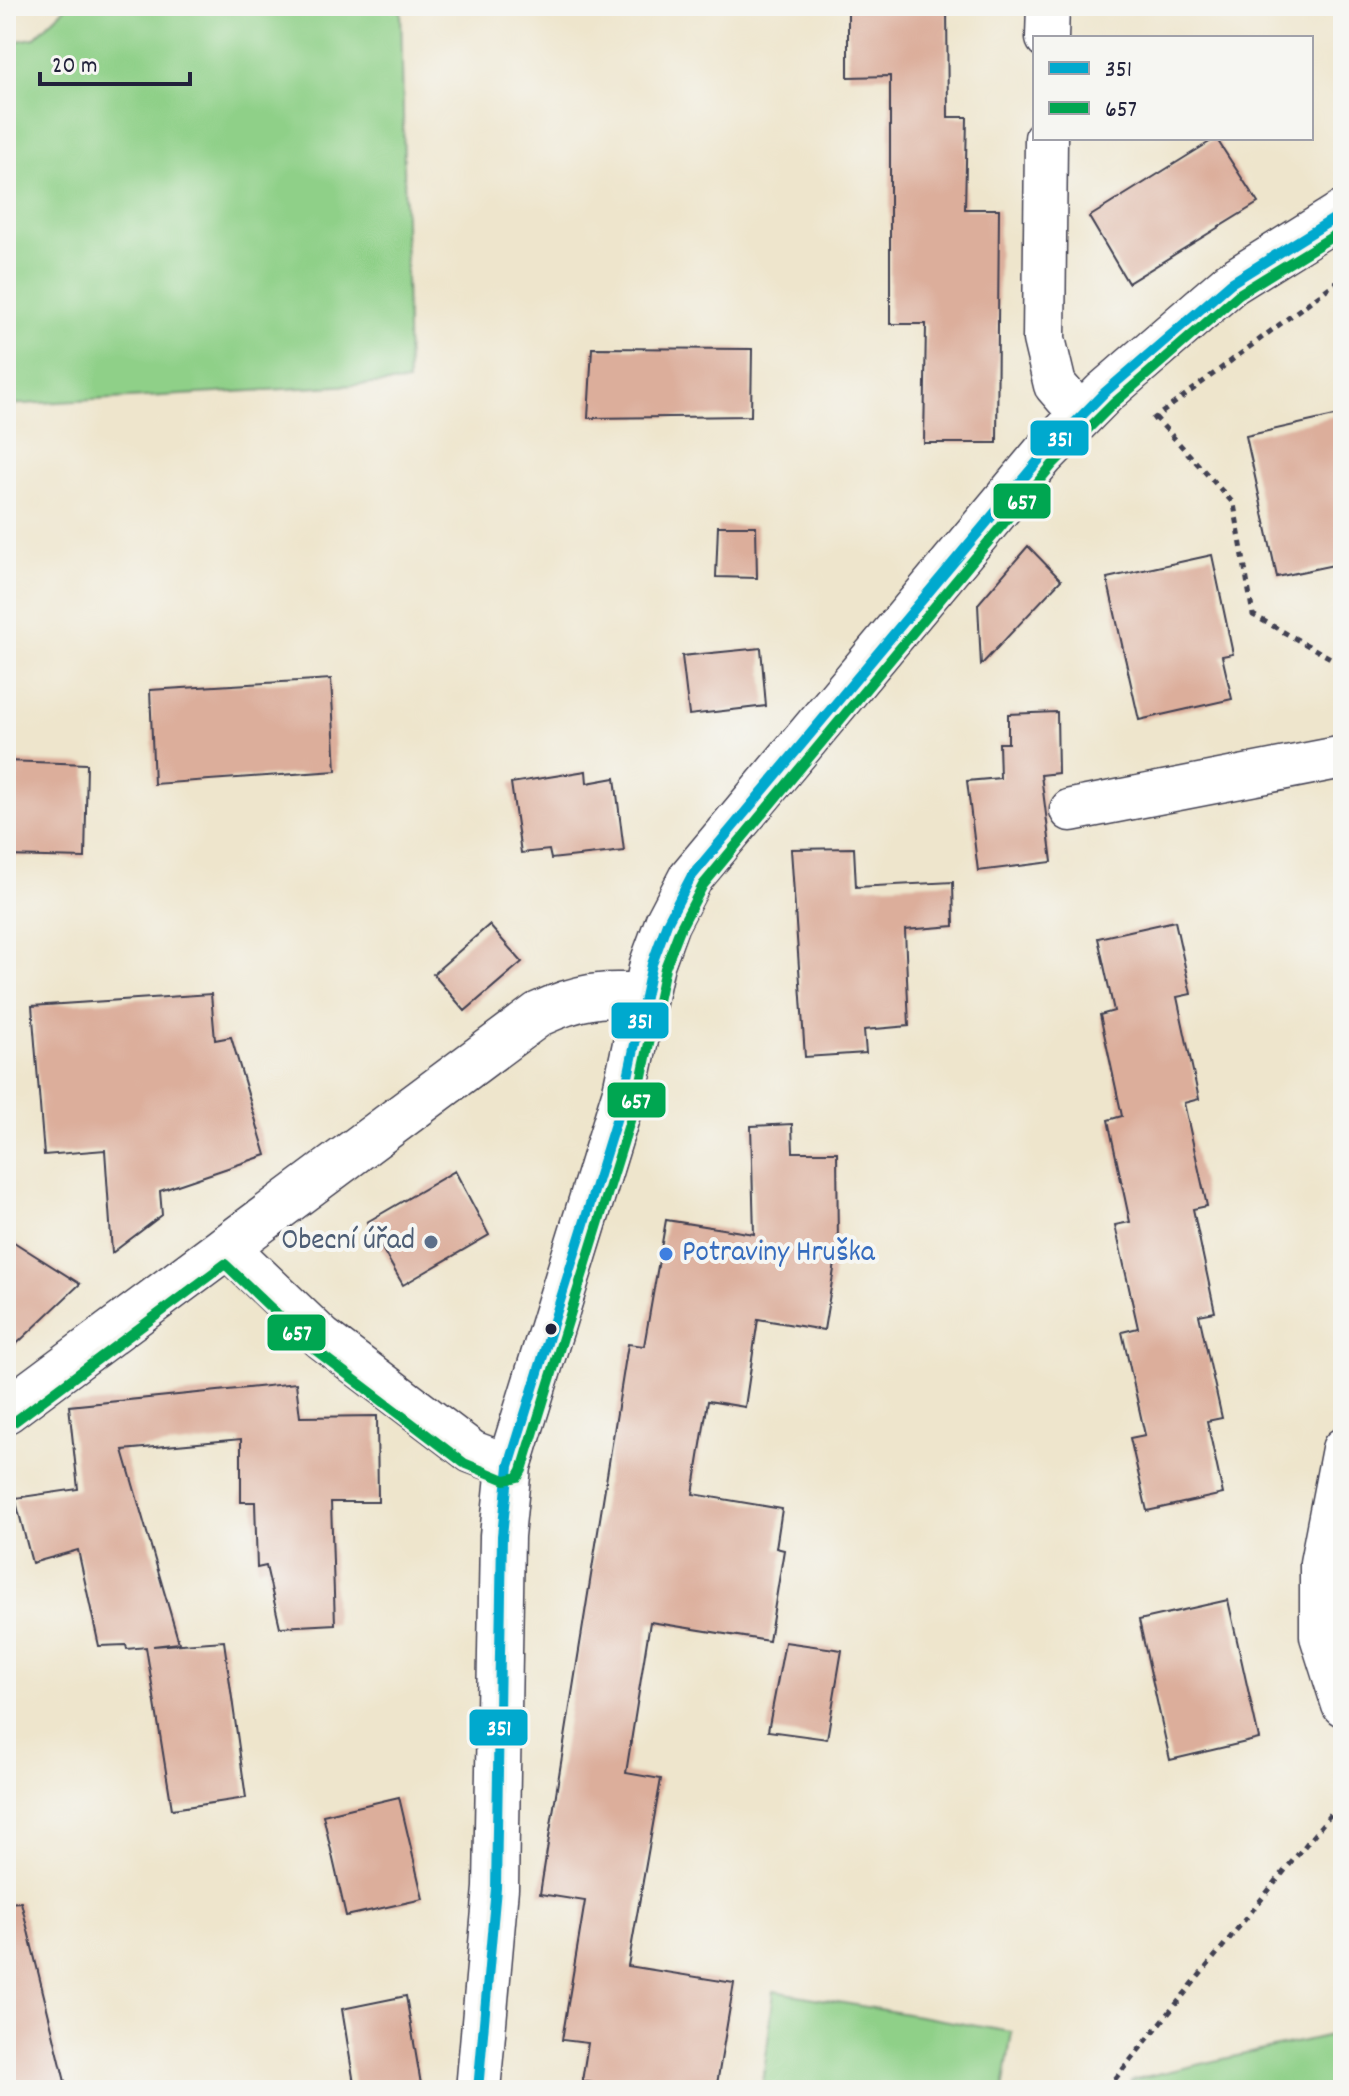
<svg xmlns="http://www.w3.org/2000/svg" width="1349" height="2096" viewBox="0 0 1349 2096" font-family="Dekko,sans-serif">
  <rect width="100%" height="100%" fill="#f6f6f2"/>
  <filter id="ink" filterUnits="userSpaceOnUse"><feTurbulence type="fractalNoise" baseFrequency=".0125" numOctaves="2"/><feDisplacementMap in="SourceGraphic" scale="16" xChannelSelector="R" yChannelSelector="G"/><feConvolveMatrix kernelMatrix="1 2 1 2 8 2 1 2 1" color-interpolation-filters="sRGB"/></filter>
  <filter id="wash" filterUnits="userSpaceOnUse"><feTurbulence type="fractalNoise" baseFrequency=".006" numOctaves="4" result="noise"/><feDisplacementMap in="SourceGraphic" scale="32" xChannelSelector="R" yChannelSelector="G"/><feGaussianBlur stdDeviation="1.8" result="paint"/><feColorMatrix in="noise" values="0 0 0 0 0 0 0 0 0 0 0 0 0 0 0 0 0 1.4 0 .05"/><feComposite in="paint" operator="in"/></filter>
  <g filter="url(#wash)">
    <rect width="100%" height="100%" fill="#eee5cc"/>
    <path fill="#8fd088" stroke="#587962" stroke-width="2" d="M 67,6 L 401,6 L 408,382 L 6,405 L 6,43 L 34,38 Z
      M 774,1991 L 1012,2032 L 1003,2090 L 762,2090 Z
      M 1343,2032 L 1343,2090 L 1133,2090 L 1131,2080 Z"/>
    <g id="blocks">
      <path fill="#dcae9b" d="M 848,6 L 947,6 L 948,117 L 967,117 L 965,209 L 999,209 L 997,443 L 924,443 L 926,324 L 890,324 L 890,76 L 848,77 Z
        M 1216,138 L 1258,203 L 1128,283 L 1089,217 Z
        M 592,348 L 752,349 L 751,416 L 588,418 Z
        M 1343,414 L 1343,563 L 1277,577 L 1246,436 Z
        M 718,526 L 756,526 L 757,578 L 716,577 Z
        M 1028,546 L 1061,580 L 981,665 L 978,604 Z
        M 1212,555 L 1233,654 L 1222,656 L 1232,699 L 1139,720 L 1107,578 Z
        M 761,648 L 766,706 L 689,715 L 682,656 Z
        M 331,679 L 336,771 L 154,784 L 150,690 Z
        M 1057,712 L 1058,773 L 1041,775 L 1052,862 L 978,871 L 967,781 L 1000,778 L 999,743 L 1008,743 L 1008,714 Z
        M 6,761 L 87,764 L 85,858 L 6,856 Z
        M 586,771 L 587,783 L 615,778 L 624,851 L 551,859 L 549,850 L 521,853 L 511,783 Z
        M 854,848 L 856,887 L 953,882 L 954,926 L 905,930 L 909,1026 L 864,1030 L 866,1053 L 805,1057 L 791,849 Z
        M 1175,921 L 1191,994 L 1177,997 L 1199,1099 L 1184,1103 L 1207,1206 L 1193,1209 L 1215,1312 L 1199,1315 L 1222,1418 L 1207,1421 L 1223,1494 L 1147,1511 L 1130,1438 L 1145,1435 L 1122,1332 L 1138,1328 L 1115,1225 L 1130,1222 L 1108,1120 L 1122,1116 L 1100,1015 L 1114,1011 L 1098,938 Z
        M 489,925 L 522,962 L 465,1011 L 433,974 Z
        M 211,994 L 215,1040 L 231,1037 L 266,1155 L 160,1191 L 162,1215 L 112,1253 L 105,1150 L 44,1155 L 32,1006 Z
        M 792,1124 L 793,1152 L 837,1152 L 838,1245 L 824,1330 L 758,1319 L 745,1407 L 708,1401 L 693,1494 L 782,1509 L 776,1548 L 784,1550 L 769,1641 L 650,1622 L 626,1773 L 661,1779 L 628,1966 L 734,1983 L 716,2090 L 633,2090 L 582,2081 L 588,2043 L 562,2040 L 585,1901 L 540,1894 L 628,1344 L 644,1346 L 666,1220 L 754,1234 L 751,1126 Z
        M 455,1171 L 489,1235 L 403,1285 L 367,1222 Z
        M 6,1237 L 80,1284 L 6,1354 Z
        M 296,1383 L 300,1417 L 377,1416 L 378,1502 L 331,1502 L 335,1624 L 280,1627 L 266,1566 L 257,1568 L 255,1502 L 241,1502 L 241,1439 L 123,1450 L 179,1643 L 153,1646 L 224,1641 L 246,1798 L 172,1809 L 146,1647 L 127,1649 L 126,1645 L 99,1646 L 78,1550 L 32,1563 L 15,1498 L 78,1489 L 69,1406 Z
        M 1228,1600 L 1259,1739 L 1170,1760 L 1139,1620 Z
        M 785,1642 L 842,1650 L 827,1739 L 768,1731 Z
        M 399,1797 L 423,1899 L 346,1916 L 323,1815 Z
        M 21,1902 L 67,2090 L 6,2090 L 6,1903 Z
        M 406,1996 L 422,2090 L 355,2090 L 342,2009 Z"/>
    </g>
  </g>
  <g filter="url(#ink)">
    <use href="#blocks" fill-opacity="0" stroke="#413f51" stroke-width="2"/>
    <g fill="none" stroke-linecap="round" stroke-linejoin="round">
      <g stroke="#413f51" stroke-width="45">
        <path id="minor" d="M 1047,38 L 1048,6
          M 1046,138 L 1044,339 L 1055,385 L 1082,416
          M 1071,810 L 1343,757
          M 226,1246 L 322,1338 L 472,1452 L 509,1466
          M 1343,1449 L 1321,1563 L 1321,1636 L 1343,1705"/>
      </g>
      <g stroke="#413f51" stroke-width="47">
        <path id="tertiary" d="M 6,1411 L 539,1014 C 580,995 600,994 645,995
          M 478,2090 L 496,1888 L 502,1536 L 509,1466 L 625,1091 L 652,964 L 667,923 L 691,877 L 1043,455 L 1104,393 L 1231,283 L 1343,213"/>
      </g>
      <path stroke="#413f51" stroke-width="5" stroke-dasharray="6 6" stroke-linecap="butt" d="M 1155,417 L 1234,504 L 1253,615 L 1343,665
        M 1152,420 L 1343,277
        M 1112,2090 L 1111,2084 L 1343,1799"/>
      <use href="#minor" stroke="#fff" stroke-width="42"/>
      <use href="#tertiary" stroke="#fff" stroke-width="44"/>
      <g stroke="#f6f6f2" stroke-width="16">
        <path id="bus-1" d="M 478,2090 L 496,1888 L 502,1536 L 509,1466 L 625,1091 L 652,964 L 667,923 L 691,877 L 1043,455 L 1104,393 L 1231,283 L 1343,213"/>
      </g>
      <g stroke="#f6f6f2" stroke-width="16">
        <path id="bus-2" d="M 14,1422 L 225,1264 L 314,1349 L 464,1463 L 505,1480 L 518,1477 L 522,1470 L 638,1095 L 665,968 L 680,929 L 703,885 L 1053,464 L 1114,403 L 1239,294 L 1343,230"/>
      </g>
      <use href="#bus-1" stroke="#00a9ce" stroke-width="10"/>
      <use href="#bus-2" stroke="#00a651" stroke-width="10"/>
    </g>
  </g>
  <circle fill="#5c6f8a" stroke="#f6f6f2" stroke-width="3" cx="431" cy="1242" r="8"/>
  <circle fill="#3f7fe0" stroke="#f6f6f2" stroke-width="3" cx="666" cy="1254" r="8"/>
  <circle fill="#22223b" stroke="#f6f6f2" stroke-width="3" cx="551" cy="1329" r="7"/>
  <g text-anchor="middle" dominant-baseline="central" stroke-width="8" stroke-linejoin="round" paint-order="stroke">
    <g font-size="30" fill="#4e5e75" stroke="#f6f6f2" text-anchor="end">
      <text x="415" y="1242">Obecní úřad</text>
    </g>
    <g font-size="30" fill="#366cbe" stroke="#f6f6f2" text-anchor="start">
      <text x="682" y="1254">Potraviny Hruška</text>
    </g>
  </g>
  <g stroke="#f6f6f2" stroke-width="3">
    <rect x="1029" y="419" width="61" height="38" rx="8" fill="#00a9ce"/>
    <rect x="992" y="482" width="60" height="38" rx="8" fill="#00a651"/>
    <rect x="610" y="1001" width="60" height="39" rx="8" fill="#00a9ce"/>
    <rect x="606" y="1081" width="61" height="38" rx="8" fill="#00a651"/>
    <rect x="266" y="1313" width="61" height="39" rx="8" fill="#00a651"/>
    <rect x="468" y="1708" width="61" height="39" rx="8" fill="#00a9ce"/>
  </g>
  <g font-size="22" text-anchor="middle" font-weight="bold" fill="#fff">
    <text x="1060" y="446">351</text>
    <text x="1022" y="509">657</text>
    <text x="640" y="1028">351</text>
    <text x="636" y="1108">657</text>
    <text x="297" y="1340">657</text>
    <text x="499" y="1735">351</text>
  </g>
  <rect width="1349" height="2096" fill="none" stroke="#f6f6f2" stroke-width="32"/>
  <rect x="1033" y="36" width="280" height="104" fill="#f6f6f2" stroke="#a1a1a9" stroke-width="2"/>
  <rect x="1049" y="62" width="40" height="12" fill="#00a9ce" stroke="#a1a1a9" stroke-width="2"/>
  <text x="1105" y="76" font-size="24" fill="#22223b">351</text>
  <rect x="1049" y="102" width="40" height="12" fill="#00a651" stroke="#a1a1a9" stroke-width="2"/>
  <text x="1105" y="116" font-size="24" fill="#22223b">657</text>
  <path d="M40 72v12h150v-12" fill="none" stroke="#22223b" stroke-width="4"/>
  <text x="52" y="72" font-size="24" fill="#22223b" stroke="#f6f6f2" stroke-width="6" paint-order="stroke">20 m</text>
</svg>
